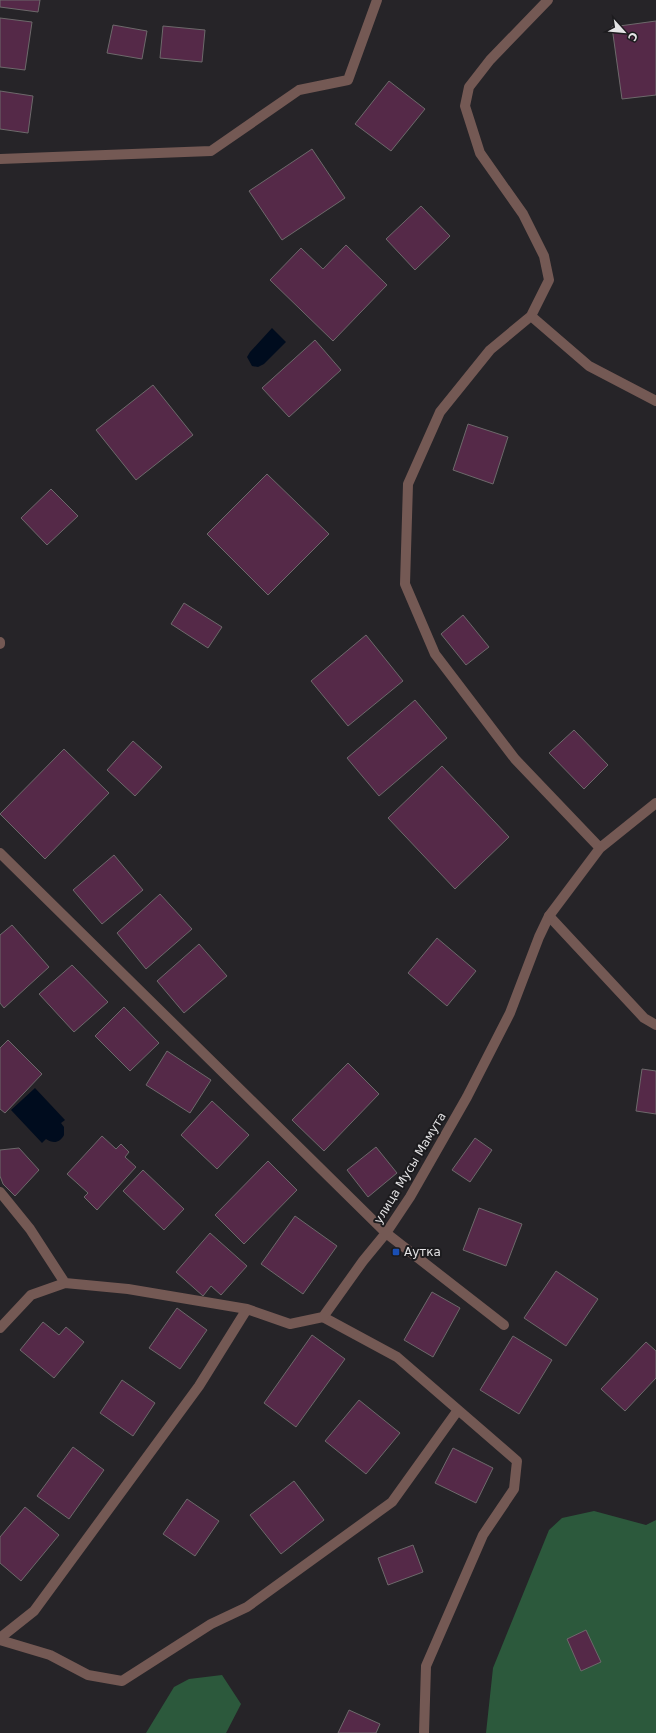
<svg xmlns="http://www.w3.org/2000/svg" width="656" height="1733" viewBox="0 0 656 1733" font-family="'DejaVu Sans',sans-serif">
  <rect width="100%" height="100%" fill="#262428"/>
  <path fill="#2c593c" d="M 594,1511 L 646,1525 L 656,1520 L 656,1733 L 486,1733 L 493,1668 L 549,1530 L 562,1518 Z
    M 222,1675 L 241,1704 L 226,1733 L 146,1733 L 174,1687 L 189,1679 Z"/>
  <path fill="#000c1e" d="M 272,328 L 286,342 L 264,364 L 258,367 L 252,366 L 247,357 L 250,352 Z
    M 35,1088 L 65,1120 L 61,1123 L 64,1127 L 64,1135 C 60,1143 53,1144 46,1139 L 42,1143 L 11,1110 Z"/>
  <path fill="#552948" stroke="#6d696b" d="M 0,0 L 40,0 L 38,12 L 0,7 Z
    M 0,18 L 32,22 L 25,70 L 0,67 Z
    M 656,21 L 656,95 L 622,99 L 612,27 Z
    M 113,25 L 147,31 L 142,59 L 107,53 Z
    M 163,26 L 205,30 L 202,62 L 160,58 Z
    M 389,81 L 425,109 L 391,151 L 355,124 Z
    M 0,91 L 33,96 L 28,133 L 0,129 Z
    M 312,149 L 345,198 L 282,240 L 249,191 Z
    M 421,206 L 450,236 L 415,270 L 386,239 Z
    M 346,245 L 387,285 L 333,341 L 270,280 L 301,248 L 323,269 Z
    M 315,340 L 341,370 L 289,417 L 262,388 Z
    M 153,385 L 193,435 L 136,480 L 96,430 Z
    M 468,424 L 508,437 L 493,484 L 453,470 Z
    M 267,474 L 329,534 L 268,595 L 207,534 Z
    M 51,489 L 78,516 L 47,545 L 21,518 Z
    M 184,603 L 222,627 L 208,648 L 171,624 Z
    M 463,615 L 489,647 L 466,665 L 441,634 Z
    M 366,635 L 403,681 L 348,726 L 311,681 Z
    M 415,700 L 447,738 L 379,796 L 347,758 Z
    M 574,730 L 608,765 L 584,789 L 549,753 Z
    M 133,741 L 162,767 L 135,796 L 107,770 Z
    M 64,749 L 109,793 L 45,859 L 0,814 Z
    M 442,766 L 509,837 L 455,889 L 388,818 Z
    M 114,855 L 143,890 L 102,924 L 73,890 Z
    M 160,894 L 192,929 L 146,969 L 117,933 Z
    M 12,925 L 49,967 L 4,1008 L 0,1003 L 0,935 Z
    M 437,938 L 476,971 L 447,1006 L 408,973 Z
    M 199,944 L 227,976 L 184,1013 L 157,981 Z
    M 72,965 L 108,1002 L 74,1032 L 39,994 Z
    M 124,1007 L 159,1043 L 130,1071 L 95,1036 Z
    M 8,1040 L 42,1074 L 5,1113 L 0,1109 L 0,1048 Z
    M 167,1051 L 211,1080 L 190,1113 L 146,1085 Z
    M 348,1063 L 379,1094 L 324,1151 L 292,1120 Z
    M 642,1069 L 656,1071 L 656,1114 L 636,1111 Z
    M 212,1101 L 249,1135 L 217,1169 L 181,1135 Z
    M 102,1136 L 116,1149 L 121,1144 L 129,1152 L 125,1157 L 136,1167 L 97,1210 L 84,1197 L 88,1193 L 67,1174 Z
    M 475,1138 L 492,1150 L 470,1182 L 452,1170 Z
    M 376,1147 L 397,1173 L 368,1197 L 347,1170 Z
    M 19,1148 L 39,1170 L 15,1196 L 3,1184 L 0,1176 L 0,1150 Z
    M 268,1161 L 297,1190 L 244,1244 L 215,1215 Z
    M 143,1170 L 184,1209 L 164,1230 L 123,1191 Z
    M 479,1208 L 522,1224 L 506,1266 L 463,1250 Z
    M 295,1216 L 337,1246 L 303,1294 L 261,1264 Z
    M 210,1233 L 247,1266 L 221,1295 L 211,1286 L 203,1296 L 176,1272 Z
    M 556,1271 L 598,1299 L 566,1346 L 524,1318 Z
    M 432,1292 L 460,1308 L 433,1357 L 404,1340 Z
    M 177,1308 L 207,1330 L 180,1369 L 149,1348 Z
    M 43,1322 L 59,1335 L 66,1327 L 84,1342 L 54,1378 L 20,1350 Z
    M 312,1335 L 345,1359 L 296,1427 L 264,1403 Z
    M 513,1336 L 552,1360 L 519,1414 L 480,1390 Z
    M 646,1342 L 656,1351 L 656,1378 L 625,1411 L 601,1389 Z
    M 122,1380 L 155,1403 L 133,1436 L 100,1413 Z
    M 359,1400 L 400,1433 L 366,1474 L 325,1441 Z
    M 73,1447 L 104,1470 L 69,1519 L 37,1496 Z
    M 453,1448 L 493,1468 L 476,1503 L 435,1483 Z
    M 294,1481 L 324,1520 L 281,1554 L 250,1515 Z
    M 187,1499 L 219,1521 L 195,1556 L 163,1534 Z
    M 25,1507 L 59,1535 L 21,1581 L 0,1563 L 0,1537 Z
    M 413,1545 L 423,1572 L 388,1585 L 378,1558 Z
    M 586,1630 L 601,1662 L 581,1671 L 567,1639 Z
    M 349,1710 L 380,1724 L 376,1733 L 338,1733 Z"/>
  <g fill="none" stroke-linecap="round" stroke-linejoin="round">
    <path stroke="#745954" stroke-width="10" d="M 549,916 L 644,1018 L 656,1025
      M 323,1317 L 397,1357 L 517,1461 L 514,1489 L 483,1535 L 426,1666 L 424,1733
      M 0,1640 L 50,1655 L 88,1675 L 122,1681 L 211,1624 L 247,1607 L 392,1502 L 458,1410"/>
    <path stroke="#745954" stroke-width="10" d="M 548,0 L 490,60 L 469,87 L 465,106 L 480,153 L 523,214 L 544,256 L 549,280 L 531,316 L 490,350 L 440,412 L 408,484 L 405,584 L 435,654 L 515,759 L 600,848
      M 0,159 L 211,151 L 299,90 L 348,80 L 377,0
      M 531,316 L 589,366 L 656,401
      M 0,642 L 0,644
      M 0,853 L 386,1233 L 504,1325
      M 0,1192 L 30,1229 L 65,1283
      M 0,1328 L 31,1295 L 65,1283 L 128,1289 L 247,1309 L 290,1324 L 323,1317 L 363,1261 L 386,1233 L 410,1197 L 467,1097 L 510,1013 L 539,937 L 549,916 L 600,848 L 656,803
      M 0,1638 L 34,1611 L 199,1386 L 247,1309"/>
  </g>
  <rect fill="#1a4fb4" stroke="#1c1b1e" stroke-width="1.5" x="392" y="1248" width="8" height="8" rx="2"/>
  <g text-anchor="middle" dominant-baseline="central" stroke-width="4" stroke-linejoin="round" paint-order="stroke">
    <g font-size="12" fill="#e5e4e6" stroke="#1c1b1e">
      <text transform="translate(410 1168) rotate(-59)">улица Мусы Мамута</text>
    </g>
    <g font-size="12" fill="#e5e4e6" stroke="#1c1b1e" text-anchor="start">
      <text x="404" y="1252">Аутка</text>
    </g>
  </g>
  <g transform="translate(624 32) rotate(117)" stroke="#1c1b1e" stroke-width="3" paint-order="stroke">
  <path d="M0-3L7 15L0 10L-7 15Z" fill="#e5e4e6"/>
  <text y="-6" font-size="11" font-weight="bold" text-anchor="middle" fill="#e5e4e6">С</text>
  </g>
</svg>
